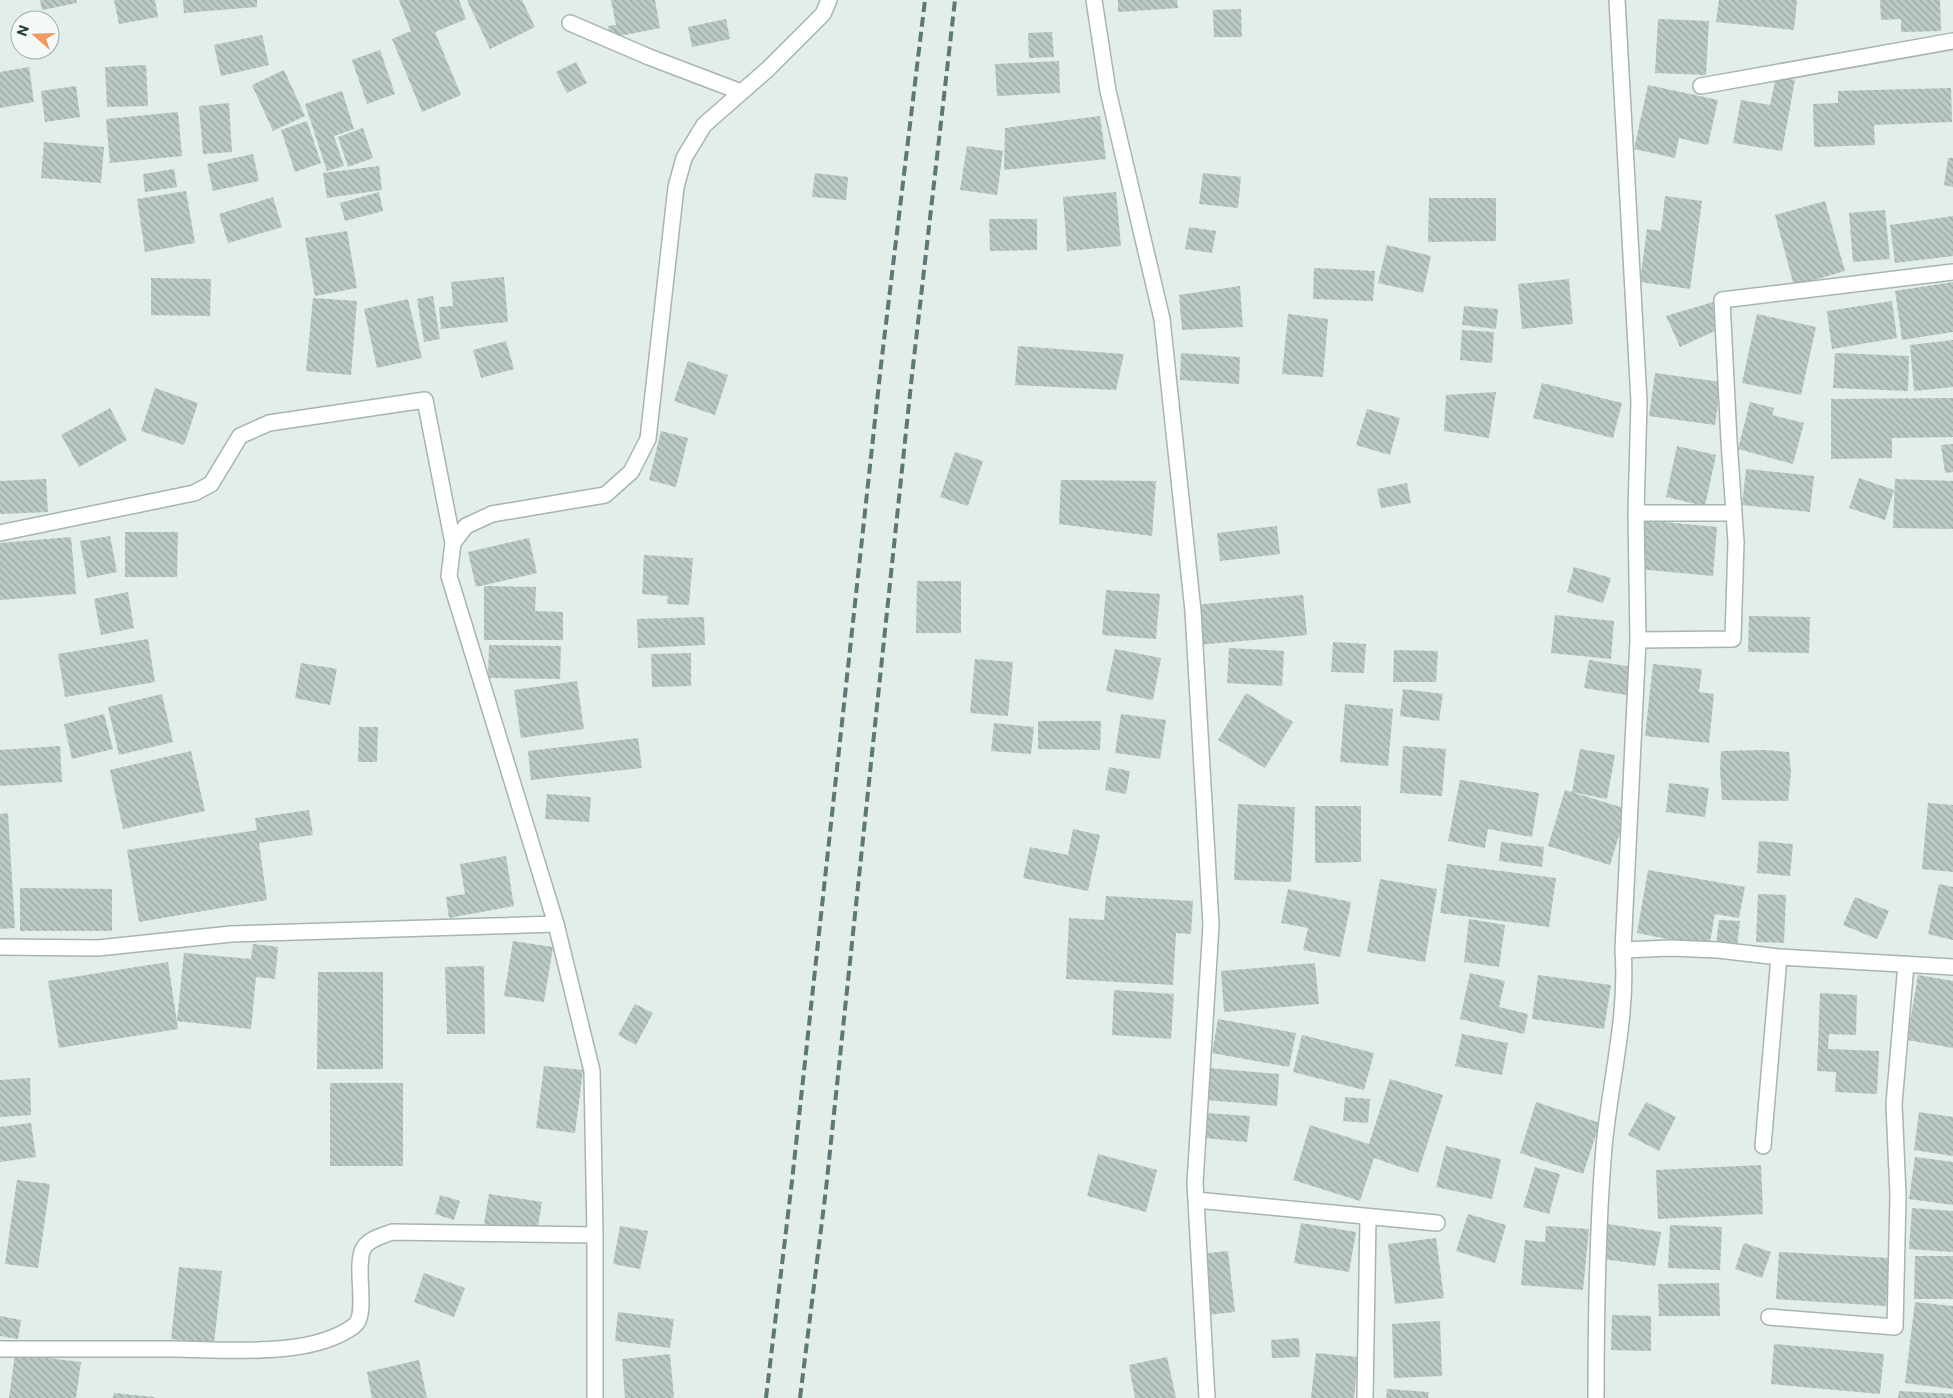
<svg xmlns="http://www.w3.org/2000/svg" width="1953" height="1398" viewBox="0 0 1953 1398" font-family="Commissioner,sans-serif">
  <defs>
    <pattern id="building-back-hatch" width="6" height="6" patternUnits="userSpaceOnUse" patternTransform="scale(1.25)"><rect width="6" height="6" fill="#bbcac7"/><path d="M-1 5l2 2M0 0l6 6M5-1l2 2" fill="none" stroke="#98a5a3"/></pattern>
  </defs>
  <rect width="100%" height="100%" fill="#e3edea"/>
  <path fill="url(#building-back-hatch)" d="M 40,0 L 76,0 L 77,3 L 42,10 Z
    M 114,0 L 155,0 L 158,17 L 119,24 Z
    M 183,0 L 257,0 L 257,7 L 184,13 Z
    M 399,0 L 459,0 L 466,19 L 435,32 L 461,95 L 422,112 L 392,39 L 411,31 Z
    M 467,0 L 522,0 L 535,27 L 490,49 Z
    M 611,0 L 655,0 L 660,28 L 610,38 L 608,26 L 616,25 Z
    M 1118,0 L 1177,0 L 1178,8 L 1118,12 Z
    M 1719,0 L 1797,0 L 1794,30 L 1716,22 Z
    M 1880,0 L 1940,0 L 1941,31 L 1901,32 L 1901,19 L 1881,20 Z
    M 1241,9 L 1242,37 L 1214,37 L 1213,10 Z
    M 726,19 L 730,39 L 692,47 L 688,27 Z
    M 1658,19 L 1709,21 L 1706,75 L 1655,73 Z
    M 1052,32 L 1054,57 L 1029,58 L 1028,33 Z
    M 262,35 L 269,65 L 221,76 L 214,45 Z
    M 380,50 L 395,94 L 367,104 L 352,60 Z
    M 1059,61 L 1060,93 L 997,96 L 995,64 Z
    M 576,62 L 587,83 L 567,93 L 556,72 Z
    M 146,65 L 148,106 L 107,107 L 105,67 Z
    M 29,67 L 34,102 L 0,108 L 0,72 Z
    M 284,70 L 305,116 L 273,131 L 252,85 Z
    M 1776,76 L 1795,80 L 1782,151 L 1733,143 L 1741,100 L 1770,105 Z
    M 1648,85 L 1718,100 L 1708,145 L 1679,138 L 1675,158 L 1634,149 Z
    M 76,86 L 80,117 L 45,122 L 41,91 Z
    M 1951,88 L 1952,122 L 1874,125 L 1875,145 L 1814,147 L 1813,104 L 1838,103 L 1838,91 Z
    M 342,91 L 354,129 L 334,136 L 344,166 L 327,171 L 305,104 Z
    M 229,103 L 232,152 L 203,154 L 199,106 Z
    M 178,112 L 182,156 L 110,163 L 106,119 Z
    M 1100,116 L 1106,159 L 1004,170 L 1005,128 Z
    M 307,121 L 321,163 L 295,172 L 281,130 Z
    M 363,128 L 373,158 L 348,167 L 338,137 Z
    M 44,142 L 104,147 L 101,183 L 41,178 Z
    M 967,146 L 1003,151 L 997,195 L 960,190 Z
    M 253,154 L 259,181 L 213,191 L 207,164 Z
    M 1948,158 L 1953,158 L 1953,187 L 1944,185 Z
    M 379,166 L 382,190 L 327,198 L 323,173 Z
    M 174,169 L 177,187 L 145,192 L 143,174 Z
    M 815,173 L 848,177 L 846,200 L 812,197 Z
    M 1203,173 L 1241,177 L 1238,208 L 1199,204 Z
    M 186,191 L 195,243 L 145,252 L 137,199 Z
    M 379,192 L 383,211 L 345,221 L 340,203 Z
    M 1116,192 L 1121,246 L 1067,251 L 1063,197 Z
    M 1665,196 L 1702,201 L 1690,289 L 1640,282 L 1647,229 L 1661,231 Z
    M 273,197 L 282,227 L 228,243 L 219,214 Z
    M 1429,198 L 1496,198 L 1496,241 L 1428,242 Z
    M 1825,201 L 1845,271 L 1794,286 L 1775,215 Z
    M 1885,210 L 1890,259 L 1853,262 L 1849,213 Z
    M 1953,216 L 1953,256 L 1895,263 L 1890,225 Z
    M 989,219 L 1037,219 L 1037,250 L 990,251 Z
    M 1189,227 L 1216,231 L 1212,253 L 1185,249 Z
    M 347,231 L 357,288 L 315,296 L 305,238 Z
    M 1387,245 L 1431,256 L 1423,293 L 1378,283 Z
    M 1314,268 L 1375,271 L 1373,301 L 1313,299 Z
    M 504,277 L 508,322 L 441,329 L 439,307 L 453,306 L 451,282 Z
    M 151,278 L 211,279 L 210,316 L 151,315 Z
    M 1569,279 L 1573,324 L 1522,329 L 1518,284 Z
    M 1953,282 L 1953,332 L 1902,340 L 1895,291 Z
    M 1240,286 L 1243,327 L 1182,330 L 1179,295 Z
    M 433,296 L 440,339 L 424,342 L 417,299 Z
    M 313,298 L 357,301 L 351,375 L 306,371 Z
    M 408,299 L 422,358 L 377,368 L 364,309 Z
    M 1892,301 L 1897,338 L 1832,349 L 1827,311 Z
    M 1713,302 L 1715,331 L 1680,347 L 1666,316 Z
    M 1464,306 L 1498,309 L 1496,329 L 1462,325 Z
    M 1288,314 L 1328,319 L 1323,377 L 1282,374 Z
    M 1757,314 L 1816,327 L 1801,395 L 1742,383 Z
    M 1462,330 L 1494,332 L 1492,363 L 1460,360 Z
    M 1953,340 L 1953,387 L 1914,391 L 1910,345 Z
    M 506,341 L 514,369 L 481,378 L 473,350 Z
    M 1018,346 L 1124,354 L 1116,390 L 1015,385 Z
    M 1181,353 L 1240,357 L 1239,384 L 1180,380 Z
    M 1835,353 L 1909,356 L 1908,391 L 1833,388 Z
    M 688,361 L 728,375 L 715,415 L 674,401 Z
    M 1655,373 L 1721,382 L 1715,425 L 1649,416 Z
    M 1542,383 L 1622,403 L 1613,438 L 1533,418 Z
    M 155,388 L 198,403 L 184,445 L 141,431 Z
    M 1496,392 L 1489,438 L 1444,431 L 1446,395 Z
    M 1953,398 L 1953,437 L 1892,438 L 1892,458 L 1831,459 L 1831,399 Z
    M 1750,402 L 1774,408 L 1772,415 L 1804,423 L 1793,464 L 1738,449 Z
    M 110,408 L 127,440 L 79,467 L 61,435 Z
    M 1367,409 L 1400,418 L 1390,455 L 1356,445 Z
    M 661,431 L 688,438 L 676,487 L 649,480 Z
    M 1953,444 L 1953,472 L 1945,473 L 1941,445 Z
    M 1677,446 L 1716,455 L 1705,506 L 1666,497 Z
    M 955,452 L 983,461 L 968,506 L 940,497 Z
    M 1746,469 L 1814,476 L 1810,512 L 1742,505 Z
    M 1859,478 L 1894,490 L 1885,520 L 1849,508 Z
    M 46,479 L 48,512 L 0,514 L 0,481 Z
    M 1895,479 L 1953,481 L 1953,529 L 1893,528 Z
    M 1061,480 L 1156,481 L 1152,536 L 1059,524 Z
    M 1407,483 L 1411,503 L 1381,508 L 1377,489 Z
    M 1643,520 L 1717,527 L 1713,576 L 1638,569 Z
    M 1277,526 L 1280,554 L 1220,561 L 1217,533 Z
    M 125,532 L 178,532 L 177,577 L 125,577 Z
    M 110,536 L 117,572 L 87,578 L 80,541 Z
    M 71,537 L 76,594 L 0,600 L 0,543 Z
    M 529,538 L 537,573 L 476,587 L 468,552 Z
    M 644,555 L 693,558 L 689,605 L 667,604 L 668,596 L 642,594 Z
    M 1574,567 L 1611,578 L 1603,603 L 1567,592 Z
    M 917,581 L 961,581 L 961,633 L 916,633 Z
    M 484,586 L 536,587 L 535,611 L 563,612 L 563,640 L 484,640 Z
    M 1106,590 L 1160,594 L 1156,639 L 1102,635 Z
    M 128,592 L 134,628 L 101,635 L 94,599 Z
    M 1303,595 L 1307,635 L 1198,645 L 1194,605 Z
    M 1555,615 L 1614,621 L 1611,659 L 1551,653 Z
    M 1749,616 L 1810,617 L 1809,653 L 1748,652 Z
    M 704,617 L 705,645 L 638,648 L 637,619 Z
    M 148,639 L 155,682 L 65,697 L 58,654 Z
    M 1333,642 L 1366,644 L 1364,673 L 1331,672 Z
    M 489,645 L 561,646 L 560,679 L 488,678 Z
    M 1229,648 L 1284,651 L 1282,686 L 1227,683 Z
    M 1115,649 L 1161,658 L 1153,700 L 1106,691 Z
    M 1394,650 L 1438,651 L 1436,682 L 1393,682 Z
    M 691,653 L 691,686 L 652,687 L 651,654 Z
    M 975,659 L 1013,662 L 1008,716 L 970,713 Z
    M 1589,660 L 1632,667 L 1627,695 L 1584,688 Z
    M 301,663 L 337,669 L 330,705 L 295,698 Z
    M 1653,664 L 1702,669 L 1699,692 L 1714,694 L 1709,743 L 1645,736 Z
    M 577,681 L 584,729 L 521,738 L 514,690 Z
    M 1403,689 L 1443,694 L 1439,721 L 1400,716 Z
    M 1246,693 L 1293,722 L 1265,768 L 1218,740 Z
    M 162,694 L 173,742 L 119,755 L 108,707 Z
    M 1345,704 L 1393,709 L 1388,766 L 1340,762 Z
    M 104,714 L 113,749 L 72,759 L 64,724 Z
    M 1121,714 L 1166,720 L 1160,759 L 1115,753 Z
    M 1038,721 L 1101,721 L 1100,750 L 1038,749 Z
    M 994,723 L 1034,727 L 1031,754 L 991,751 Z
    M 359,727 L 378,727 L 377,762 L 358,762 Z
    M 638,738 L 642,768 L 531,780 L 528,751 Z
    M 60,746 L 62,782 L 0,786 L 0,750 Z
    M 1403,746 L 1446,749 L 1442,796 L 1400,793 Z
    M 1580,749 L 1615,755 L 1607,799 L 1572,792 Z
    M 1763,750 L 1789,752 L 1791,772 L 1788,801 L 1722,800 L 1720,770 L 1721,751 Z
    M 191,751 L 205,811 L 123,829 L 110,770 Z
    M 1109,767 L 1130,771 L 1126,794 L 1105,790 Z
    M 1460,780 L 1539,793 L 1532,837 L 1488,829 L 1485,848 L 1448,841 Z
    M 1669,783 L 1709,788 L 1705,817 L 1666,812 Z
    M 1565,790 L 1627,809 L 1610,865 L 1548,846 Z
    M 547,794 L 591,797 L 589,822 L 545,819 Z
    M 1928,803 L 1953,805 L 1953,872 L 1922,869 Z
    M 1238,804 L 1295,807 L 1291,882 L 1234,880 Z
    M 1315,806 L 1361,806 L 1361,862 L 1315,863 Z
    M 309,810 L 313,835 L 259,843 L 267,900 L 139,922 L 127,850 L 257,830 L 255,818 Z
    M 8,813 L 15,928 L 0,929 L 0,814 Z
    M 1073,829 L 1100,835 L 1088,891 L 1023,878 L 1030,847 L 1068,855 Z
    M 1759,841 L 1793,844 L 1790,876 L 1757,873 Z
    M 1501,842 L 1544,847 L 1542,867 L 1499,861 Z
    M 506,856 L 514,906 L 449,918 L 446,897 L 465,894 L 460,864 Z
    M 1447,864 L 1556,878 L 1549,927 L 1440,913 Z
    M 1648,870 L 1745,887 L 1739,918 L 1715,914 L 1709,947 L 1637,933 Z
    M 1380,879 L 1437,889 L 1425,962 L 1367,952 Z
    M 1939,884 L 1953,887 L 1953,940 L 1928,934 Z
    M 20,888 L 112,889 L 112,931 L 20,931 Z
    M 1288,889 L 1351,902 L 1340,957 L 1303,950 L 1308,928 L 1281,923 Z
    M 1758,894 L 1786,895 L 1784,943 L 1756,942 Z
    M 1106,896 L 1193,901 L 1191,934 L 1176,933 L 1173,985 L 1066,979 L 1069,918 L 1104,920 Z
    M 1855,897 L 1889,911 L 1877,939 L 1843,925 Z
    M 1469,919 L 1505,925 L 1499,967 L 1464,962 Z
    M 1719,920 L 1740,921 L 1737,946 L 1716,944 Z
    M 513,941 L 553,947 L 544,1002 L 504,996 Z
    M 253,944 L 278,947 L 275,979 L 256,977 L 251,1029 L 177,1021 L 184,953 L 251,959 Z
    M 168,962 L 178,1029 L 59,1048 L 48,981 Z
    M 1315,963 L 1319,1004 L 1224,1012 L 1221,971 Z
    M 484,966 L 485,1034 L 447,1034 L 445,967 Z
    M 318,972 L 383,972 L 383,1069 L 317,1069 Z
    M 1470,973 L 1505,981 L 1499,1007 L 1528,1014 L 1524,1034 L 1460,1019 Z
    M 1538,975 L 1611,985 L 1604,1029 L 1532,1019 Z
    M 1918,975 L 1953,981 L 1953,1048 L 1907,1040 Z
    M 1114,990 L 1174,994 L 1171,1039 L 1112,1035 Z
    M 1820,993 L 1857,995 L 1856,1035 L 1829,1034 L 1828,1049 L 1879,1051 L 1877,1094 L 1835,1092 L 1836,1072 L 1817,1071 Z
    M 635,1004 L 653,1013 L 636,1045 L 618,1035 Z
    M 1218,1019 L 1296,1033 L 1289,1067 L 1212,1053 Z
    M 1462,1034 L 1508,1043 L 1502,1075 L 1455,1066 Z
    M 1302,1035 L 1374,1053 L 1364,1090 L 1293,1072 Z
    M 544,1066 L 583,1070 L 575,1133 L 536,1128 Z
    M 1209,1068 L 1279,1074 L 1277,1106 L 1206,1100 Z
    M 30,1078 L 31,1115 L 0,1117 L 0,1080 Z
    M 1390,1079 L 1443,1095 L 1418,1173 L 1374,1158 L 1360,1201 L 1293,1180 L 1310,1125 L 1369,1144 Z
    M 330,1083 L 403,1083 L 403,1166 L 330,1166 Z
    M 1345,1097 L 1370,1099 L 1368,1123 L 1343,1121 Z
    M 1536,1102 L 1600,1123 L 1583,1174 L 1520,1153 Z
    M 1646,1102 L 1676,1117 L 1659,1151 L 1628,1135 Z
    M 1919,1112 L 1953,1117 L 1953,1156 L 1914,1150 Z
    M 1206,1113 L 1250,1116 L 1247,1142 L 1204,1138 Z
    M 31,1123 L 36,1157 L 0,1162 L 0,1127 Z
    M 1446,1146 L 1501,1159 L 1492,1199 L 1436,1187 Z
    M 1098,1154 L 1157,1170 L 1146,1212 L 1087,1196 Z
    M 1915,1157 L 1953,1162 L 1953,1205 L 1909,1199 Z
    M 1761,1165 L 1763,1214 L 1658,1219 L 1656,1170 Z
    M 1535,1167 L 1560,1174 L 1549,1214 L 1523,1207 Z
    M 17,1180 L 50,1184 L 38,1268 L 5,1264 Z
    M 489,1194 L 542,1202 L 537,1232 L 484,1224 Z
    M 440,1195 L 460,1201 L 454,1220 L 435,1214 Z
    M 1912,1208 L 1953,1211 L 1953,1252 L 1909,1249 Z
    M 1468,1214 L 1506,1225 L 1495,1263 L 1456,1251 Z
    M 1301,1223 L 1356,1232 L 1349,1272 L 1294,1263 Z
    M 1608,1224 L 1661,1232 L 1655,1266 L 1603,1259 Z
    M 1670,1225 L 1722,1227 L 1720,1270 L 1668,1268 Z
    M 620,1226 L 648,1231 L 640,1269 L 613,1264 Z
    M 1546,1226 L 1589,1229 L 1583,1290 L 1521,1285 L 1525,1240 L 1545,1242 Z
    M 1436,1238 L 1444,1298 L 1395,1304 L 1388,1244 Z
    M 1744,1243 L 1771,1252 L 1762,1278 L 1735,1269 Z
    M 1228,1251 L 1235,1312 L 1206,1315 L 1199,1254 Z
    M 1779,1252 L 1889,1258 L 1886,1306 L 1776,1299 Z
    M 1915,1256 L 1953,1256 L 1953,1299 L 1914,1299 Z
    M 179,1267 L 222,1271 L 214,1344 L 171,1339 Z
    M 424,1273 L 465,1288 L 454,1317 L 414,1302 Z
    M 1719,1283 L 1720,1316 L 1659,1316 L 1658,1284 Z
    M 1915,1302 L 1953,1306 L 1953,1389 L 1905,1383 Z
    M 618,1312 L 674,1319 L 670,1348 L 615,1341 Z
    M 1612,1315 L 1651,1316 L 1651,1351 L 1611,1350 Z
    M 0,1316 L 21,1320 L 18,1339 L 0,1336 Z
    M 1440,1321 L 1442,1376 L 1394,1378 L 1392,1324 Z
    M 1299,1338 L 1300,1357 L 1272,1358 L 1271,1340 Z
    M 1774,1344 L 1884,1354 L 1880,1394 L 1771,1384 Z
    M 1316,1353 L 1358,1357 L 1354,1398 L 1311,1398 Z
    M 15,1354 L 81,1362 L 76,1398 L 9,1398 Z
    M 670,1354 L 674,1398 L 625,1398 L 622,1359 Z
    M 1167,1357 L 1176,1398 L 1135,1398 L 1129,1365 Z
    M 419,1360 L 427,1398 L 372,1398 L 367,1372 Z
    M 1387,1389 L 1429,1392 L 1428,1398 L 1386,1398 Z
    M 1899,1391 L 1953,1394 L 1953,1398 L 1898,1398 Z
    M 114,1393 L 154,1397 L 154,1398 L 113,1398 Z"/>
  <g fill="none" stroke-linecap="round" stroke-linejoin="round">
    <g stroke="#a6b5b2" stroke-width="18">
      <path id="minor" d="M 1094,0 L 1108,91 L 1162,319 L 1193,611 L 1211,925 L 1195,1183 L 1207,1398
        M 570,23 L 649,57 L 741,92
        M 1701,86 L 1953,41
        M 1636,513 L 1734,513
        M 0,533 L 194,493 L 211,484 L 240,436 L 269,423 L 425,400 L 453,543
        M 1638,640 L 1733,639 L 1736,542 L 1729,441 L 1722,300 L 1953,272
        M 0,947 L 98,948 L 231,934 L 556,924
        M 1623,950 L 1670,948 L 1718,950 L 1779,957 L 1953,967
        M 1763,1146 L 1779,957
        M 1196,1200 L 1437,1223
        M 1769,1317 L 1895,1327 L 1898,1195 L 1894,1104 L 1906,964
        M 0,1349 C 57,1349 114,1349 171,1349 C 225,1349 309,1359 354,1326 C 369,1315 354,1269 363,1249 C 368,1239 382,1236 392,1232 L 595,1235
        M 595,1398 L 595,1235 L 592,1071 L 556,924 L 449,576 L 453,543 L 466,526 L 492,514 L 605,495 L 631,472 L 648,439 L 676,187 L 684,158 L 704,125 L 768,69 L 823,14 L 829,0
        M 1365,1398 L 1368,1217
        M 1596,1398 C 1596,1314 1597,1231 1604,1147 C 1610,1081 1628,1017 1623,950 L 1638,640 L 1636,513 L 1639,401 L 1617,0"/>
    </g>
    <use href="#minor" stroke="#fff" stroke-width="15"/>
    <path stroke="#5d7977" stroke-width="4" stroke-dasharray="10 5" stroke-linecap="butt" d="M 766,1398 L 792,1181 L 881,365 L 925,0
      M 800,1398 L 826,1189 L 912,375 L 955,0"/>
  </g>
  <g transform="translate(35 35) rotate(290)"><circle r="24" fill="#f4f9f7" stroke="#a0aeac"/>
  <path d="M0-4L9 19L0 12L-9 19Z" fill="#f19a5d"/>
  <text y="-8" font-size="14" font-weight="bold" text-anchor="middle" fill="#233e3b">N</text>
  </g>
</svg>
